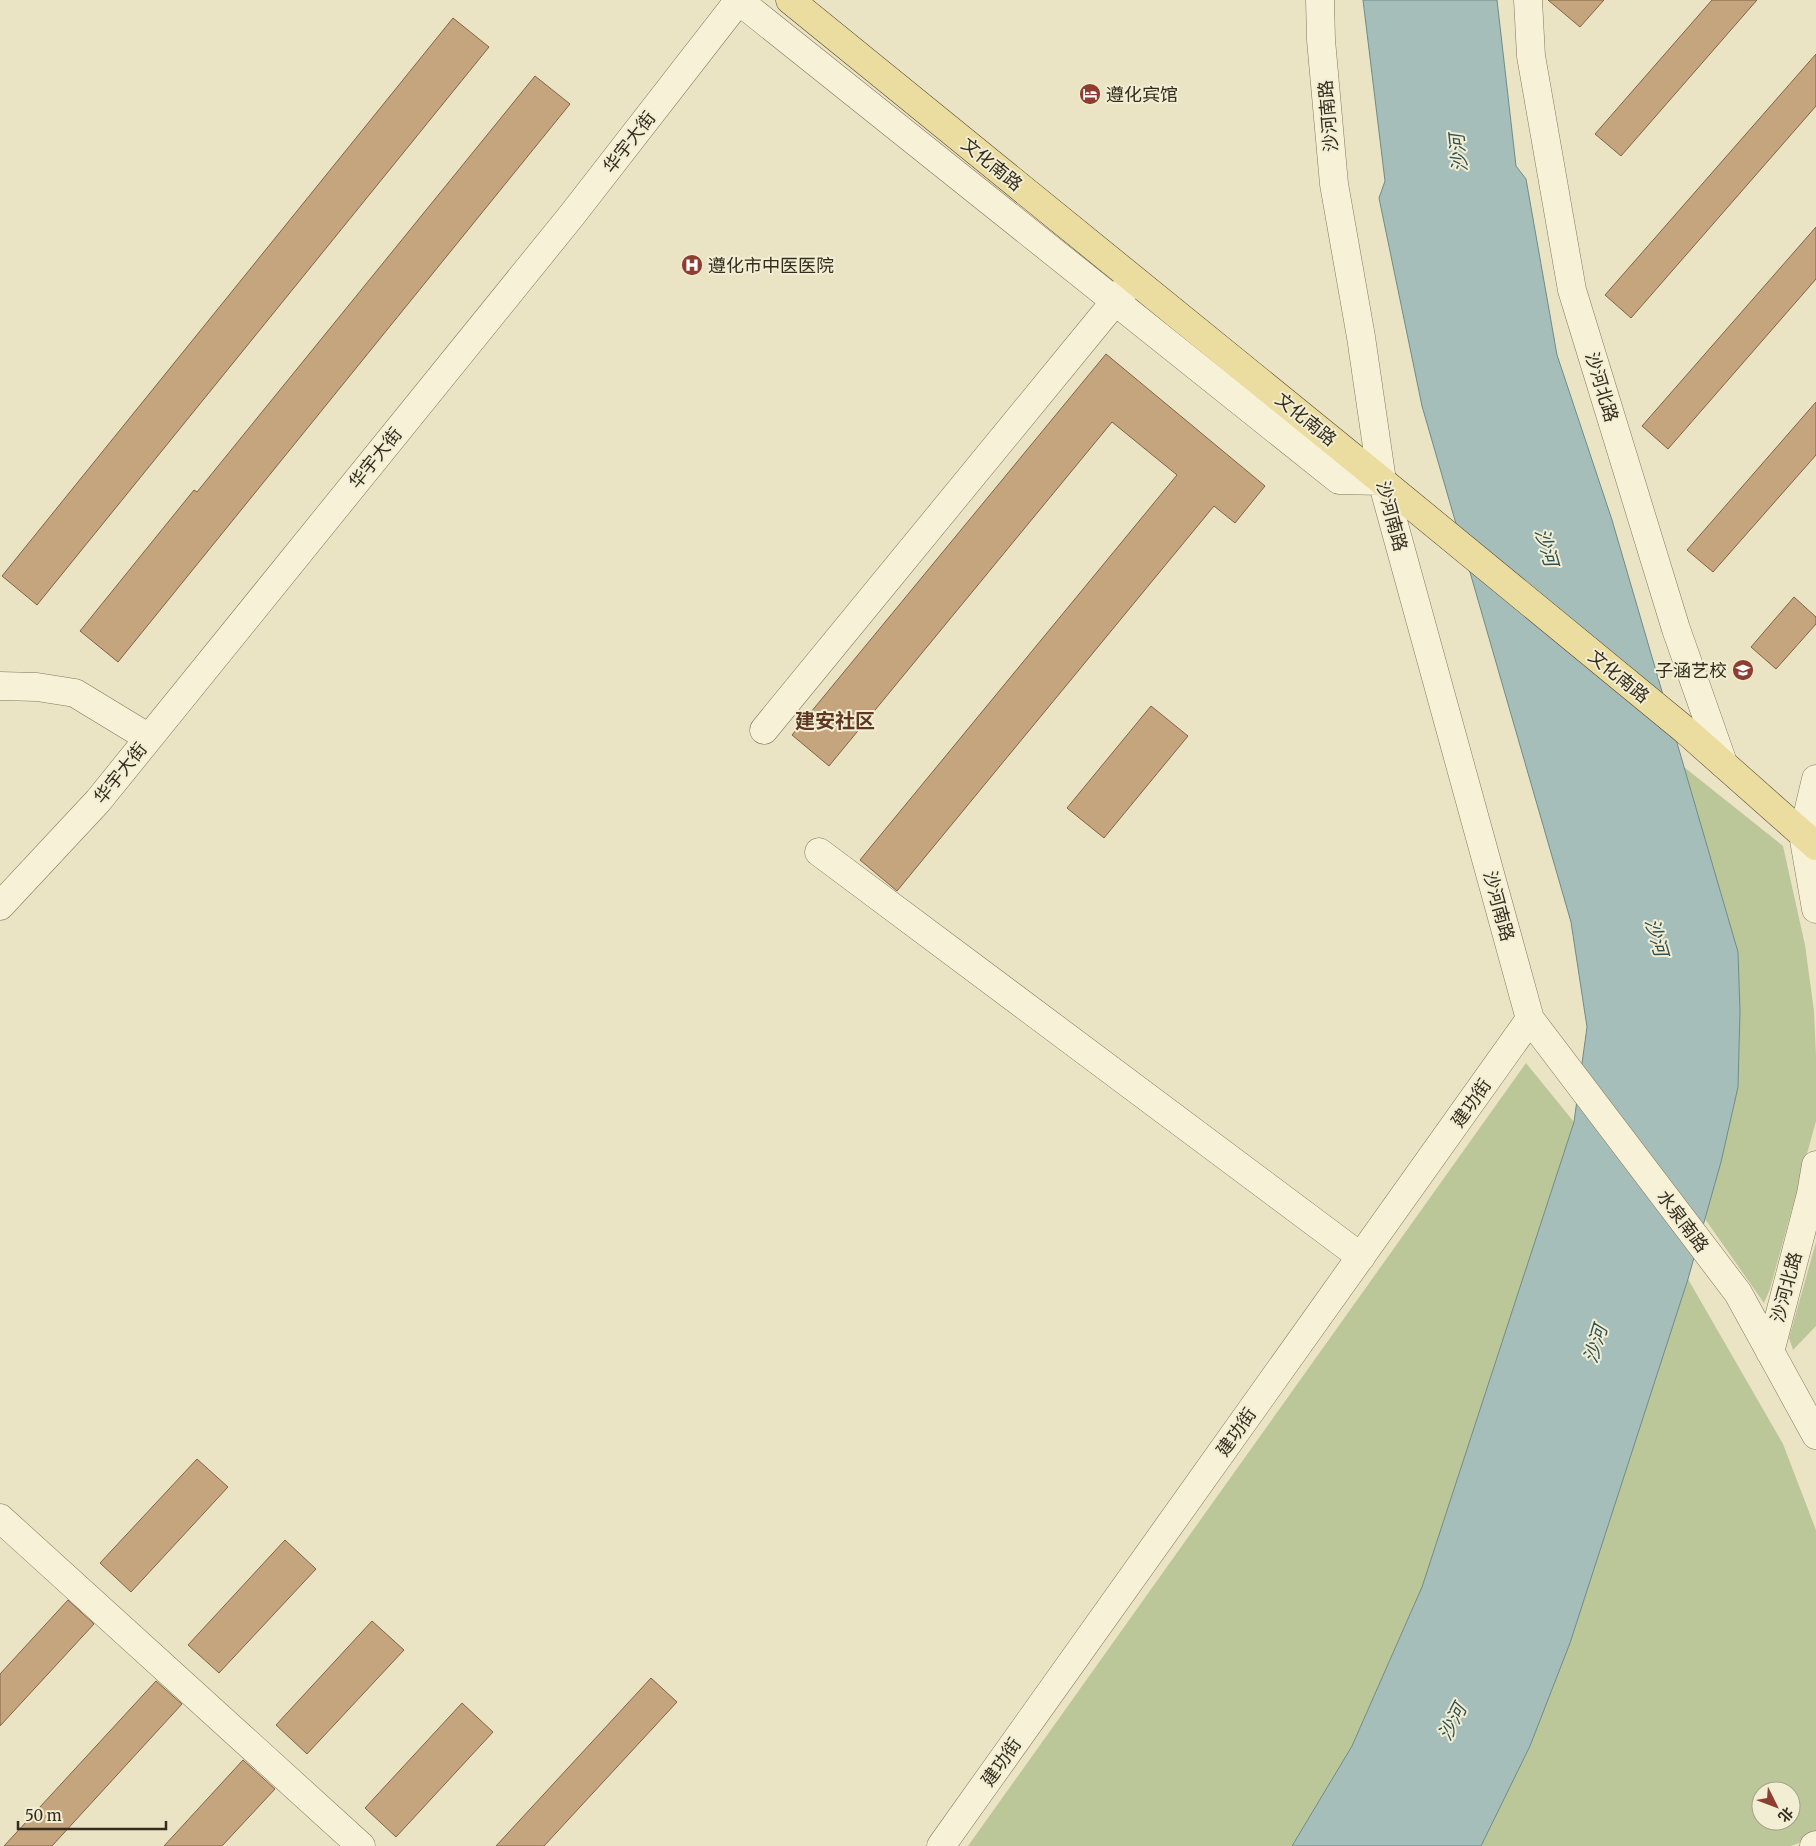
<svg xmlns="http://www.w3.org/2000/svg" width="1816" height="1846" viewBox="0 0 1816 1846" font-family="Merriweather,'Noto Sans SC',serif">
  <rect width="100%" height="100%" fill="#eae4c5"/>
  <path fill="#bcc799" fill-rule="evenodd" d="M 1684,767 L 1783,846 L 1805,945 L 1814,1011 L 1816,1056 L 1816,1121 L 1770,1289 L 1764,1303 L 1705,1219 L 1721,1162 L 1738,1087 L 1740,1012 L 1738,952 Z
    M 1526,1063 L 1574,1122 L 1422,1587 L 1352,1746 L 1292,1846 L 968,1846 Z
    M 1816,1242 L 1816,1326 L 1793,1350 L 1789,1338 Z
    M 1688,1279 L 1783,1444 L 1816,1530 L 1816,1837 L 1791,1846 L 1481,1846 L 1530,1746 L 1570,1643 ZM 1761,1791 L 1791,1791 L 1791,1821 L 1761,1821 Z"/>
  <path fill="#a6beba" stroke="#6e8b88" d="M 1363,0 L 1497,0 L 1516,166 L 1526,179 L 1557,355 L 1612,520 L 1738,952 L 1740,1011 L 1738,1087 L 1721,1162 L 1688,1279 L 1570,1643 L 1530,1746 L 1481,1846 L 1292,1846 L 1352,1746 L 1422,1587 L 1574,1122 L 1587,1027 L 1571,922 L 1422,406 L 1379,198 L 1385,181 Z"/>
  <path fill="#c5a57d" stroke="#816444" d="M 1548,0 L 1604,0 L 1580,27 Z
    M 1712,0 L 1757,0 L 1621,156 L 1595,134 Z
    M 453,18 L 489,47 L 37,605 L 2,576 Z
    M 1816,54 L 1816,106 L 1631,318 L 1605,295 Z
    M 535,76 L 570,104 L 118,662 L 80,631 L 194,490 L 197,492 Z
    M 1816,227 L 1816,279 L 1668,449 L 1642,426 Z
    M 1106,354 L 1265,486 L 1235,523 L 1214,506 L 897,891 L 860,860 L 1177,475 L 1112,422 L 829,766 L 792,735 Z
    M 1816,402 L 1816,455 L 1713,572 L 1687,550 Z
    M 1794,597 L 1816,617 L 1816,624 L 1776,669 L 1751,647 Z
    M 1151,706 L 1188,736 L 1104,838 L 1067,808 Z
    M 197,1459 L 228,1487 L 131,1592 L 100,1563 Z
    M 285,1540 L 316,1569 L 219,1673 L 188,1645 Z
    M 68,1600 L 94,1624 L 0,1726 L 0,1674 Z
    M 372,1621 L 404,1650 L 307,1754 L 276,1725 Z
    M 651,1678 L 677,1702 L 544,1846 L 496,1846 Z
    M 156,1681 L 182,1704 L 52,1846 L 4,1846 Z
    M 462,1703 L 493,1732 L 396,1837 L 365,1808 Z
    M 243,1760 L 275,1789 L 222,1846 L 164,1846 Z"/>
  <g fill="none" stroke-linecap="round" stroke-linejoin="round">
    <g stroke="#84765c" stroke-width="29">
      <path id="minor" d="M 738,0 L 1339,480 L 1382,481
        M 1320,0 L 1321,40 L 1334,184 L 1361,337 L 1382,481 L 1530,1019 L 1738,1293 L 1816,1435
        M 1528,0 L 1531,56 L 1572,290 L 1676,629 L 1723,763
        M 0,686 L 37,687 L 75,693 L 149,738
        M 764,730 L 1126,288
        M 1816,779 L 1803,834 L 1816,909
        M 819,852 L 1361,1257
        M 0,906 L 98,801 L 572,215 L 739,0
        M 1770,1352 L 1811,1194 L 1816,1165
        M 0,1518 L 361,1846
        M 941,1846 L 1530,1019
        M 1814,1846 L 1816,1845"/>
    </g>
    <g stroke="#524430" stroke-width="29">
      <path id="major" d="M 790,0 L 1382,481 L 1685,730 L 1816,846"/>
    </g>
    <use href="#minor" stroke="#f6f1d7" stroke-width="28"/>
    <use href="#major" stroke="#ebdd9f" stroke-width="28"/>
  </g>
  <defs>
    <g id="hotel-disc" transform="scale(1.125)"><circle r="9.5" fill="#8e3d31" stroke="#f2eed3"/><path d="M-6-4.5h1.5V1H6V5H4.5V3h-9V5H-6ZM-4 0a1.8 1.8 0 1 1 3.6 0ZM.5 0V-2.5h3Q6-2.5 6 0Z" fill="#fff"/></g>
    <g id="hospital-disc" transform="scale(1.125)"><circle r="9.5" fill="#8e3d31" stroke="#f2eed3"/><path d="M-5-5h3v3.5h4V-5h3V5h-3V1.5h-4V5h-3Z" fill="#fff"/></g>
    <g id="school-disc" transform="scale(1.125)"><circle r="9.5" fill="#8e3d31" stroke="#f2eed3"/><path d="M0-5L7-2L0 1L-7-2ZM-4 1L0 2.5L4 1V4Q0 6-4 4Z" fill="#fff"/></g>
  </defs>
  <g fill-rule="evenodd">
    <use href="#hotel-disc" x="1090" y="94"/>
    <use href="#hospital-disc" x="692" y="265"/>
    <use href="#school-disc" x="1743" y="670"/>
  </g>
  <g text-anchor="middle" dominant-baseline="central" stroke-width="4" stroke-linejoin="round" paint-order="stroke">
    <g font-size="18" fill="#352c1f" stroke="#f2eed3" text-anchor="start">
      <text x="1106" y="94">遵化宾馆</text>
      <text x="708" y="265">遵化市中医医院</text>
      <text x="1727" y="670" text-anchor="end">子涵艺校</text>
    </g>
    <g font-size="18" fill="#352c1f" stroke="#f2eed3">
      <text transform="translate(1328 116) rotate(-95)">沙河南路</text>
      <text transform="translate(629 142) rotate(-52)">华宇大街</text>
      <text transform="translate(992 164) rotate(39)">文化南路</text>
      <text transform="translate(1602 387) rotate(73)">沙河北路</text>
      <text transform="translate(1306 419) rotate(39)">文化南路</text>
      <text transform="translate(375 458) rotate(-51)">华宇大街</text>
      <text transform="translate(1392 516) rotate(75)">沙河南路</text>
      <text transform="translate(1619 676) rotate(39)">文化南路</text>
      <text transform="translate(120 773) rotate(-51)">华宇大街</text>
      <text transform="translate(1499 906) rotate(75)">沙河南路</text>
      <text transform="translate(1471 1103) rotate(-55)">建功街</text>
      <text transform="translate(1683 1221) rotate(53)">水泉南路</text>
      <text transform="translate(1786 1287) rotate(-75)">沙河北路</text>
      <text transform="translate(1236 1432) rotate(-55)">建功街</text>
      <text transform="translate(1001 1762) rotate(-55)">建功街</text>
    </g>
    <g font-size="19" font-style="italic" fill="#2f5153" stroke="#f2eed3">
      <text transform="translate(1458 153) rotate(-96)">沙河</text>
      <text transform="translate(1547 547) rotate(74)">沙河</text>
      <text transform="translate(1657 937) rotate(74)">沙河</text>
      <text transform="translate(1595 1344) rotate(-73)">沙河</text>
      <text transform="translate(1452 1722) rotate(-63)">沙河</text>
    </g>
    <g font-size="20" font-weight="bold" fill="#5e3622" stroke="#f2eed3">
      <text x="835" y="720">建安社区</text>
    </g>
  </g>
  <g transform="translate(1776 1806) rotate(132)"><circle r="24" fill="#f2eed3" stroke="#a6a08b"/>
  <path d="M0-4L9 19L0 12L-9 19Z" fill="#8e3d31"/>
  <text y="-8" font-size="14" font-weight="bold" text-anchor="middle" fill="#352c1f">北</text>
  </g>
  <path d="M18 1821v8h148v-8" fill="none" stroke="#352c1f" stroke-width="2.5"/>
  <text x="25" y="1821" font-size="15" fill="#352c1f" stroke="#f2eed3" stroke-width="4" paint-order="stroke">50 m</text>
</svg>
